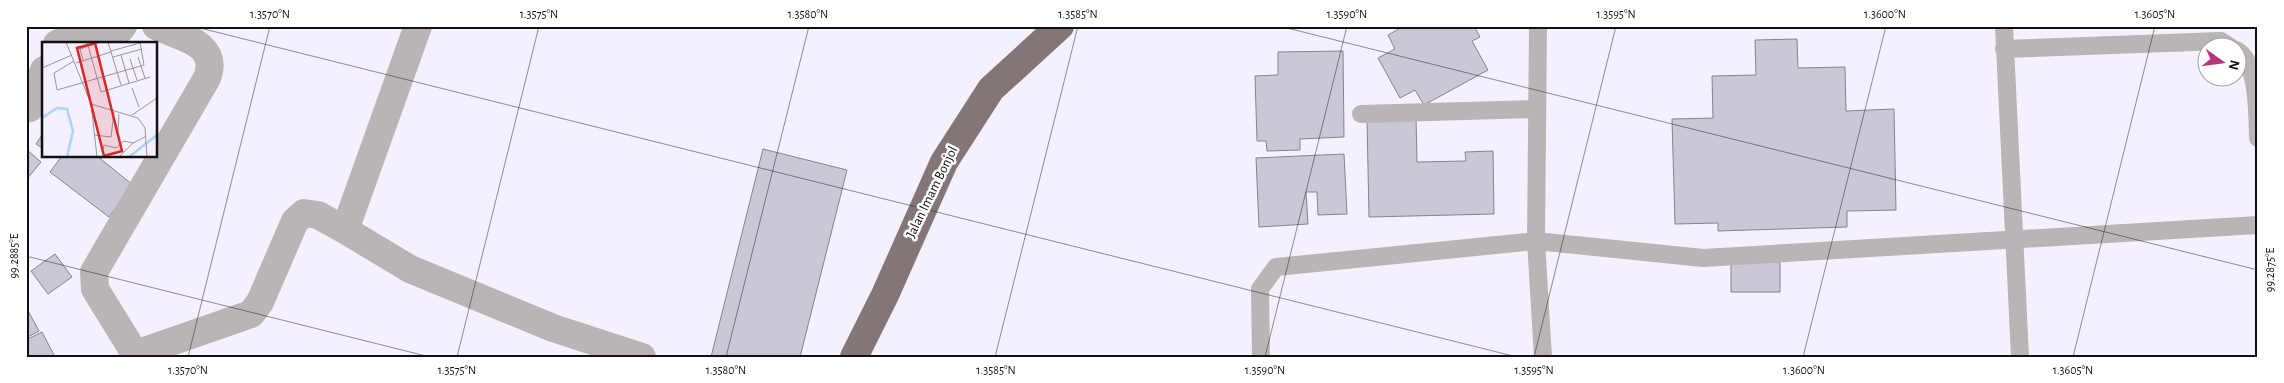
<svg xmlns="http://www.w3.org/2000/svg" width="2284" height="383" viewBox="0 0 2284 383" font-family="'Alegreya Sans',sans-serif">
  <rect width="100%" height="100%" fill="#f5f0fd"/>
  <path fill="#c9c8d5" stroke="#858390" d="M 1404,26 L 1474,26 L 1480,37 L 1472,41 L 1488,70 L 1424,105 L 1415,90 L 1400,98 L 1378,58 L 1395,49 L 1388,35 Z
    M 1797,39 L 1798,68 L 1845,67 L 1846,111 L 1894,109 L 1896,210 L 1847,211 L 1847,227 L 1718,231 L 1718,223 L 1675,224 L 1672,119 L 1713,118 L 1712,76 L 1756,75 L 1755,40 Z
    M 1343,51 L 1344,137 L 1300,139 L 1300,150 L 1267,151 L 1266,141 L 1257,141 L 1255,76 L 1278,75 L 1278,52 Z
    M 1416,117 L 1417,162 L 1466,161 L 1465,152 L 1493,151 L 1494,214 L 1369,217 L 1367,119 Z
    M 44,132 L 44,149 L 36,144 Z
    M 26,149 L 41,162 L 26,180 Z
    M 763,149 L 847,170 L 800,357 L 711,357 Z
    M 1344,154 L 1347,214 L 1318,215 L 1317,192 L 1306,192 L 1308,224 L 1259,227 L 1256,158 Z
    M 62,156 L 97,156 L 133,185 L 109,217 L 50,172 Z
    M 55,254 L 72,277 L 48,294 L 31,271 Z
    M 1731,262 L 1780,262 L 1780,292 L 1731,292 Z
    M 26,307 L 39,331 L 26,338 Z
    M 42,332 L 55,357 L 26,357 L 26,340 Z"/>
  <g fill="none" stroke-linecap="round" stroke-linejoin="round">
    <path stroke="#bbb4b4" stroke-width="18" d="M 1538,26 L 1536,241 L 1543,357
      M 2004,26 L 2020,357
      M 2004,49 L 2221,41 L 2232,48
      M 2236,50 C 2259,62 2257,115 2258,138
      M 1361,114 L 1537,109
      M 1261,357 L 1260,289 L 1276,267 L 1536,241 L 1703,258 L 2258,225"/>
    <path stroke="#bbb4b4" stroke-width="28" d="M 418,26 L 345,230 L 410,269 L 553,328 L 642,357
      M 57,44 C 78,33 108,48 123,26
      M 30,108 L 44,70
      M 136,354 L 251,314 L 260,302 L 295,221 L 304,213 L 318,215 L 345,230
      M 137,357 L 95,289 L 94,272 L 207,78 C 220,43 180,37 156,26"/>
    <path stroke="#847677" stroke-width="28" d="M 854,357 L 885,295 L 944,162 L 991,89 L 1060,26"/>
  </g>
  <path fill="none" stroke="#110f14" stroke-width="1" stroke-opacity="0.45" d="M 192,26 L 1517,357M 1279,26 L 2258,270M 26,256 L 430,357M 188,357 L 270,26M 457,357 L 539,26M 726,357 L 809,26M 995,357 L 1078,26M 1265,357 L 1347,26M 1534,357 L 1616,26M 1803,357 L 1886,26M 2073,357 L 2155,26"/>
  <g text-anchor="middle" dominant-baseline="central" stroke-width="5" stroke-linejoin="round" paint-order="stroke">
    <g font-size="14" fill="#110f14" stroke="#fff">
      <text transform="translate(932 192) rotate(-64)">Jalan Imam Bonjol</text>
    </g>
  </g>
  <g transform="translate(42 42)">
    <rect width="115" height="115" fill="#f5f0fd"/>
    <path fill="none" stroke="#acd3f9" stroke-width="2.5" d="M 0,76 L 15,66 L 25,67 L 31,89 L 25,115M 87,115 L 115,93"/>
    <path fill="none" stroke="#9a96a0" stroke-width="1" d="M 24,0 L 49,62 L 96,76 L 103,86 L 105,115M 45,0 L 59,50 L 108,35M 66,0 L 79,43M 69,9 L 98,1M 79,13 L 87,41M 71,15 L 100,7M 96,15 L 103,36M 88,17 L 95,38M 41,18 L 38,7 L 59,0M 32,19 L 12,31 L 15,48 L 102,23 L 98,0M 34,21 L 69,10M 0,26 L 30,13M 90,46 L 97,65M 49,62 L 55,115M 90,73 L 115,56M 76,89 L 77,72M 52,93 L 69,95 L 72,70M 61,107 L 62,103 L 74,106 L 82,99 L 91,101 L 103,95M 77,115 L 91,101"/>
    <path fill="#d62828" fill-opacity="0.15" stroke="#d62828" stroke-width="2.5" d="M 53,1 L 80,109 L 62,114 L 35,6 Z"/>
    <rect width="115" height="115" fill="none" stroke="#110f14" stroke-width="2.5"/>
  </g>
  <rect width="2284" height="383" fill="none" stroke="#ffffff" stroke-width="55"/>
  <g transform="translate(2222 62) rotate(104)"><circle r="24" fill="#ffffff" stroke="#a09fa1"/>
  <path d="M0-4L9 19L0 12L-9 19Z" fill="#b9357c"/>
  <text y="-8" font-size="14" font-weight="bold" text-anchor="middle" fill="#110f14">N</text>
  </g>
  <rect x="28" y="28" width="2228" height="328" fill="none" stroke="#110f14" stroke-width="2"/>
  <g font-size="12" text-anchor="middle" fill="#110f14">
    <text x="270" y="18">1.3570°N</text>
    <text x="539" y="18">1.3575°N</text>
    <text x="808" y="18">1.3580°N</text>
    <text x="1078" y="18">1.3585°N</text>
    <text x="1347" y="18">1.3590°N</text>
    <text x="1616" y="18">1.3595°N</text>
    <text x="1885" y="18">1.3600°N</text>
    <text x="2155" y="18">1.3605°N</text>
    <text transform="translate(14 256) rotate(-90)" y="4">99.2885°E</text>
    <text transform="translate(2270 270) rotate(-90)" y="4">99.2875°E</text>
    <text x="188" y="374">1.3570°N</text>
    <text x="457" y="374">1.3575°N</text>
    <text x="726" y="374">1.3580°N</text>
    <text x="996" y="374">1.3585°N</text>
    <text x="1265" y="374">1.3590°N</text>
    <text x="1534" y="374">1.3595°N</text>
    <text x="1804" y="374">1.3600°N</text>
    <text x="2073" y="374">1.3605°N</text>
  </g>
</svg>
